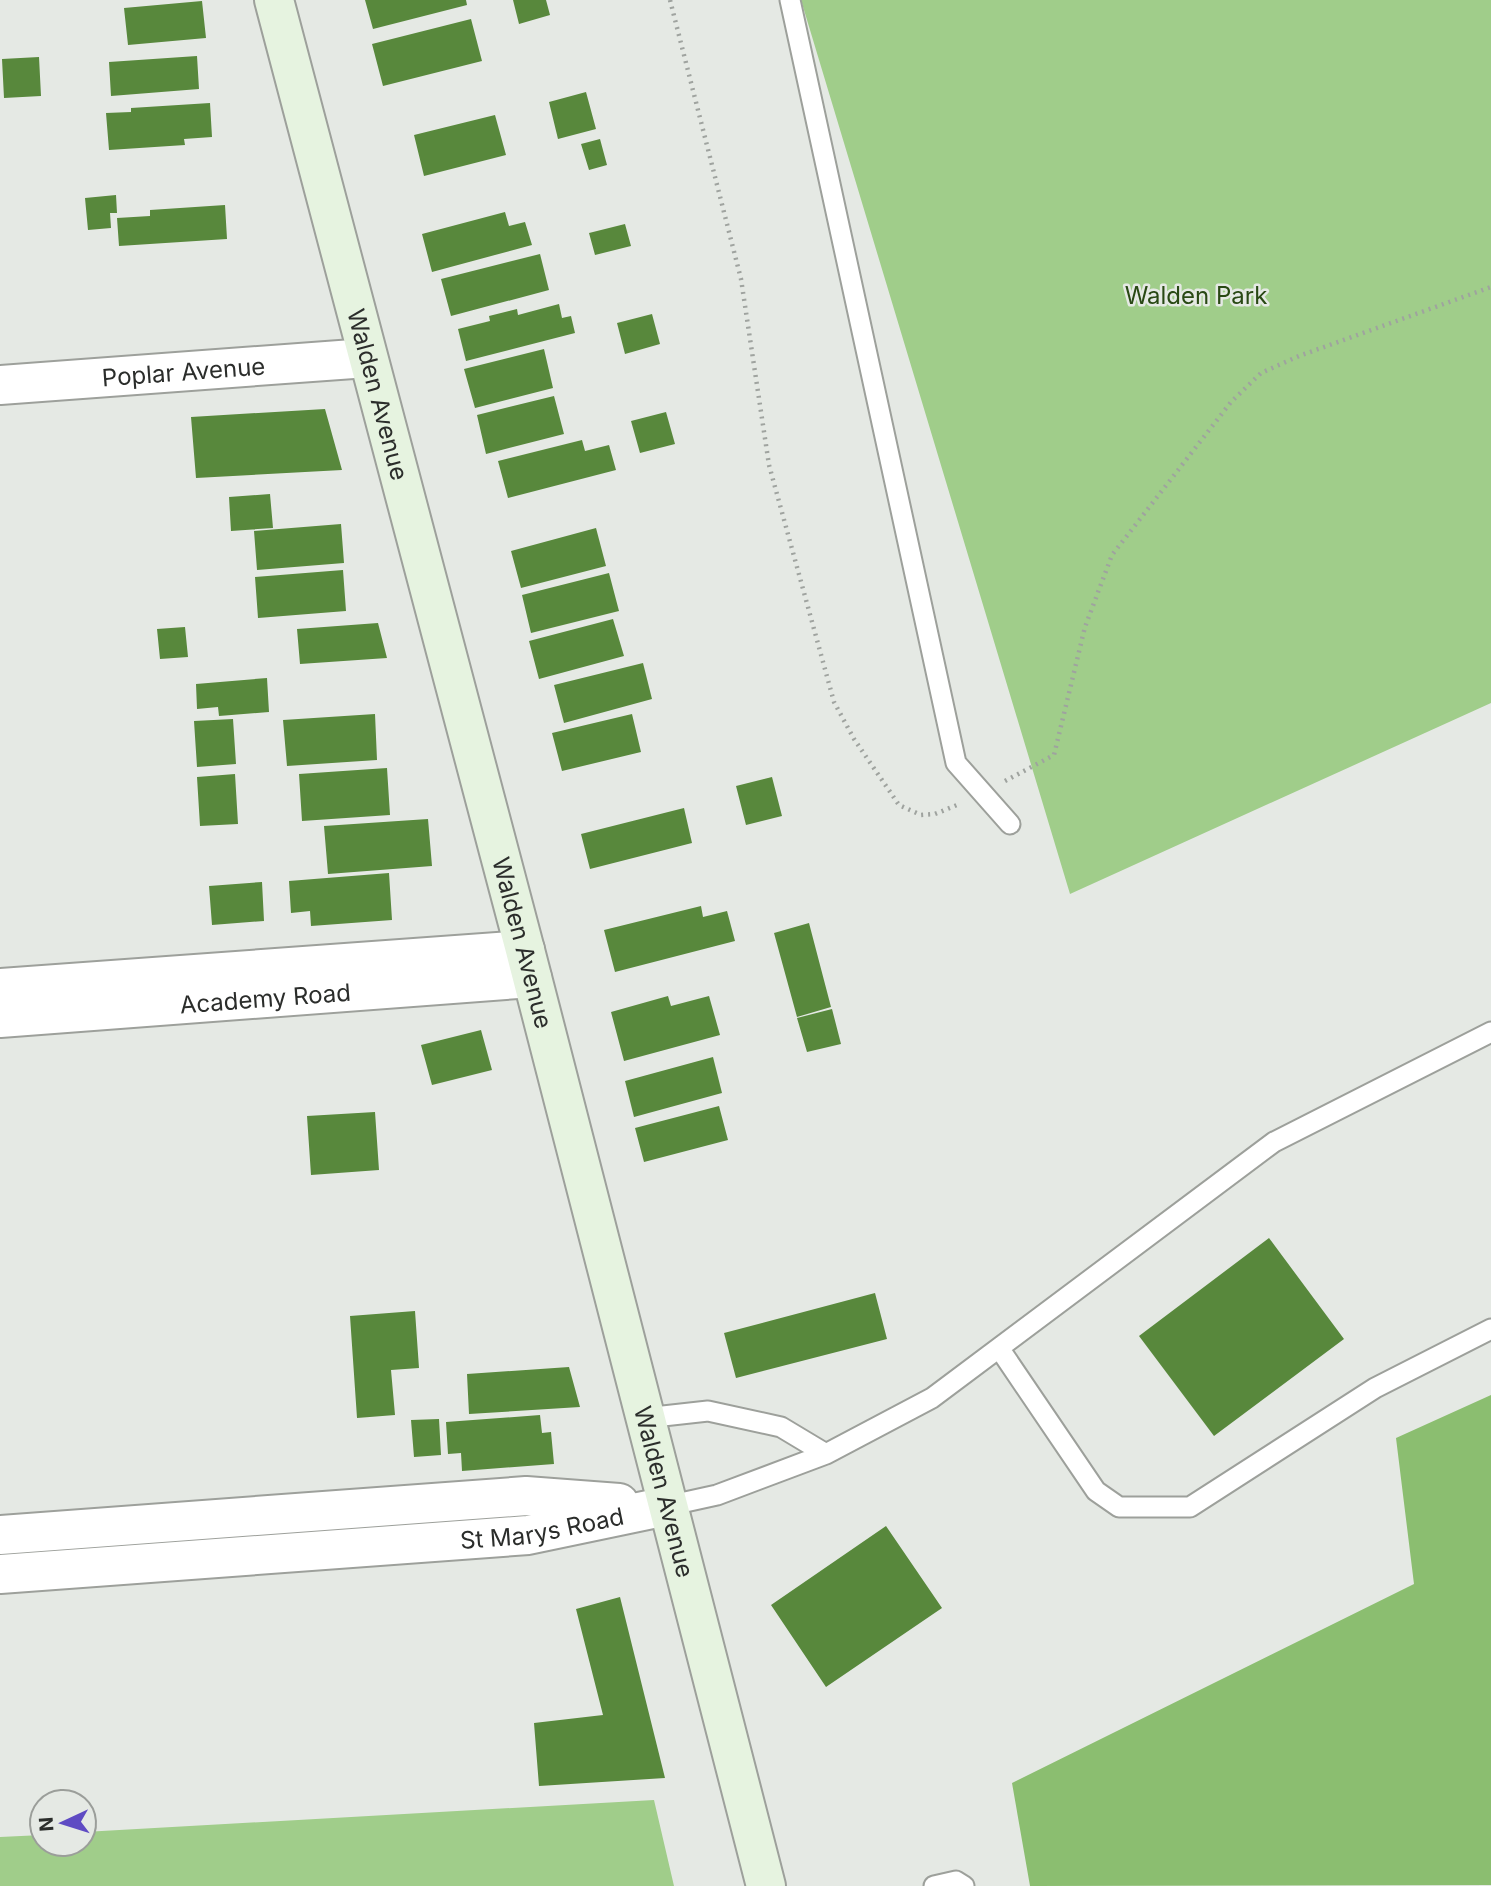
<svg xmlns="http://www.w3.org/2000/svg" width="1491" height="1886" viewBox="0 0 1491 1886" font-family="Inter,sans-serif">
  <rect width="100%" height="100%" fill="#e5e9e4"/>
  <path fill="#a0cd8a" d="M 801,0 L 1491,0 L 1491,703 L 1070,894 Z
    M 654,1800 L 674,1886 L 0,1886 L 0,1837 L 42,1835 L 42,1844 L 84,1844 L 84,1832 Z"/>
  <path fill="#8bbe70" d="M 1491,1395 L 1491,1885 L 1030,1886 L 1012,1783 L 1414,1584 L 1396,1438 Z"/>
  <path fill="#58883c" d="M 365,0 L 466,0 L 467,5 L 373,29 Z
    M 513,0 L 546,0 L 550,15 L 519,24 Z
    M 202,1 L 206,38 L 128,45 L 124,8 Z
    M 471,19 L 482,61 L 383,86 L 372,44 Z
    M 197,56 L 199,89 L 111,96 L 109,62 Z
    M 39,57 L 41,96 L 4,98 L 2,59 Z
    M 586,92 L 596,129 L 558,139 L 549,102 Z
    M 210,103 L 212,137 L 184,139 L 185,145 L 109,150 L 106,113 L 131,112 L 131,108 Z
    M 495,115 L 506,155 L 424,176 L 414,135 Z
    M 600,139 L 607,165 L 589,170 L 581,144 Z
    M 116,195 L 117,213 L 110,213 L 111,228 L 88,230 L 85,198 Z
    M 225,205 L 227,239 L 119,246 L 117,218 L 150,216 L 150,210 Z
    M 505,212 L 509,226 L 525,222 L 532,245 L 432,272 L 422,234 Z
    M 625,224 L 631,246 L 595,255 L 589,233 Z
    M 540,254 L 549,290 L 451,316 L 441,279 Z
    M 559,304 L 562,318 L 571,316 L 575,333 L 466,361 L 458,329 L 490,321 L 489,316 L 517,309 L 518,315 Z
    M 652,314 L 660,344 L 625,354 L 617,323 Z
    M 544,349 L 553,388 L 475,408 L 464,369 Z
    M 554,396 L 564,434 L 486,454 L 477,415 Z
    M 325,409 L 342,470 L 196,478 L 191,417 Z
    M 666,412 L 675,444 L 640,453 L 631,421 Z
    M 582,440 L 585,451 L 609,445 L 616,470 L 508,498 L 498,461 Z
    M 270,494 L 273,528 L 231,531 L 229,497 Z
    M 341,524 L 344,563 L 257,570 L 254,531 Z
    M 596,528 L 606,566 L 521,588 L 511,551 Z
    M 343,570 L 346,611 L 258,618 L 255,577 Z
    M 609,573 L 619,611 L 531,633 L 522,595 Z
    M 613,619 L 624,656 L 539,679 L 529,641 Z
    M 378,623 L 387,658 L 300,664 L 297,629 Z
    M 185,627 L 188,657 L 160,659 L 157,629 Z
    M 643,663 L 652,699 L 564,723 L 554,685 Z
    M 267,678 L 269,712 L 219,716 L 218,707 L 197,709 L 196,684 Z
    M 375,714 L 377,760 L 287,766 L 283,720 Z
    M 632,714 L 641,752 L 562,771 L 552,733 Z
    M 233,719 L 236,764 L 197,767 L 194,721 Z
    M 387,768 L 390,815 L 302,821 L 299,774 Z
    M 235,774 L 238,824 L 200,826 L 197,777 Z
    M 772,777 L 782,816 L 746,825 L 736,786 Z
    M 684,808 L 692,843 L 590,869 L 581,834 Z
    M 428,819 L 432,866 L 328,874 L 324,826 Z
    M 389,873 L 392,920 L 311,926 L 310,911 L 291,913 L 289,881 Z
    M 262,882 L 264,921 L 212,925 L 209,886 Z
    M 701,906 L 703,917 L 727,911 L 735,941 L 615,972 L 604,930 Z
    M 809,923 L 831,1007 L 797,1017 L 774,933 Z
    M 668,996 L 671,1006 L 709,996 L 720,1035 L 624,1061 L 611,1012 Z
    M 832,1009 L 841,1044 L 807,1052 L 797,1018 Z
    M 481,1030 L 492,1070 L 432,1085 L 421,1045 Z
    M 713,1057 L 722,1093 L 634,1117 L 625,1081 Z
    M 719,1106 L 728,1140 L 644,1162 L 635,1128 Z
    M 375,1112 L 379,1170 L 311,1175 L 307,1116 Z
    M 1269,1238 L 1344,1339 L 1214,1436 L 1139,1336 Z
    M 875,1293 L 887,1339 L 736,1378 L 724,1333 Z
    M 415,1311 L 419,1368 L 391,1370 L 395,1415 L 357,1418 L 350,1316 Z
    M 569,1367 L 580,1407 L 469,1414 L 467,1374 Z
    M 540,1415 L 542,1433 L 551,1432 L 554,1464 L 462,1471 L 461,1453 L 448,1454 L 446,1422 Z
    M 439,1419 L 441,1455 L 414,1457 L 411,1420 Z
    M 886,1526 L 942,1608 L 826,1687 L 771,1605 Z
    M 620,1597 L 665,1778 L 539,1786 L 534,1723 L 603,1715 L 576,1609 Z"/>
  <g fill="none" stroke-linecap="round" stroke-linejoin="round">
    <g stroke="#9da09b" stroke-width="23">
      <path id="service" d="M 790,0 L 956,763 L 1010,824
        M 999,1348 L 1096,1491 L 1119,1507 L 1190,1507 L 1375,1388 L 1491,1329
        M 645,1418 L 708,1411 L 781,1427 L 826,1454
        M 667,1506 L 717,1495 L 826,1454 L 932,1398 L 1274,1142 L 1491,1032
        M 934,1886 L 956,1881 L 964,1886"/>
    </g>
    <g stroke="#9da09b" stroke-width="42">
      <g id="minor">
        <path id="s1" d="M 0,385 L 367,358"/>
        <path d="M 0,988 L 525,950"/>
        <path id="s2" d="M 0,1018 L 532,978"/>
        <path d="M 0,1535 L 526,1496 L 619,1503"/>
        <path id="s3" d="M 0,1574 L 528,1535 L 667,1506"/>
      </g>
    </g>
    <g stroke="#9da09b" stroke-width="42">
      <g id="secondary">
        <path id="s4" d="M 274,0 L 525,950 L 766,1886"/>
      </g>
    </g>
    <path stroke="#9fa39f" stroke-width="4.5" stroke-dasharray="2 5" stroke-linecap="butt" d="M 670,0 L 741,279 L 769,465 L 834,702 L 854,739 L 899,805 L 921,815 L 935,814 L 957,805
      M 1005,781 L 1054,755 L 1085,627 L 1112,555 L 1231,402 L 1261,373 L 1299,356 L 1491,287"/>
    <use href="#service" stroke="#fff" stroke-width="19"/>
    <use href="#minor" stroke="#fff" stroke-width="38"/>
    <use href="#secondary" stroke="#e6f3e0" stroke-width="38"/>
  </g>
  <g text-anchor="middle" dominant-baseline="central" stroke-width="5" stroke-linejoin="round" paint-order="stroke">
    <g font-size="24" fill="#294914" stroke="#e5e9e4">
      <text x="1196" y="295">Walden Park</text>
    </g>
    <g font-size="24" fill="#2b2d2b" stroke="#e5e9e4">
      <text stroke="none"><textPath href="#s1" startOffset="184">Poplar Avenue</textPath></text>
      <text stroke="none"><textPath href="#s4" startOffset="408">Walden Avenue</textPath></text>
      <text stroke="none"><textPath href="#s4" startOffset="975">Walden Avenue</textPath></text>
      <text stroke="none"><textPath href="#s2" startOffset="266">Academy Road</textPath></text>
      <text stroke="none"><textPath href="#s4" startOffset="1542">Walden Avenue</textPath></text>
      <text stroke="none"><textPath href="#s3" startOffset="544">St Marys Road</textPath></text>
    </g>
  </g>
  <g transform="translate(63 1823) rotate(266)"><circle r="33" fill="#e5e9e4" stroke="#9b9e9a" stroke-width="2"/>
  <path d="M0-5L12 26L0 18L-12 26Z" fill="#5f4bc3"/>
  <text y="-10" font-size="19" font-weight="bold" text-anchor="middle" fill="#2b2d2b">N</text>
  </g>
</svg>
